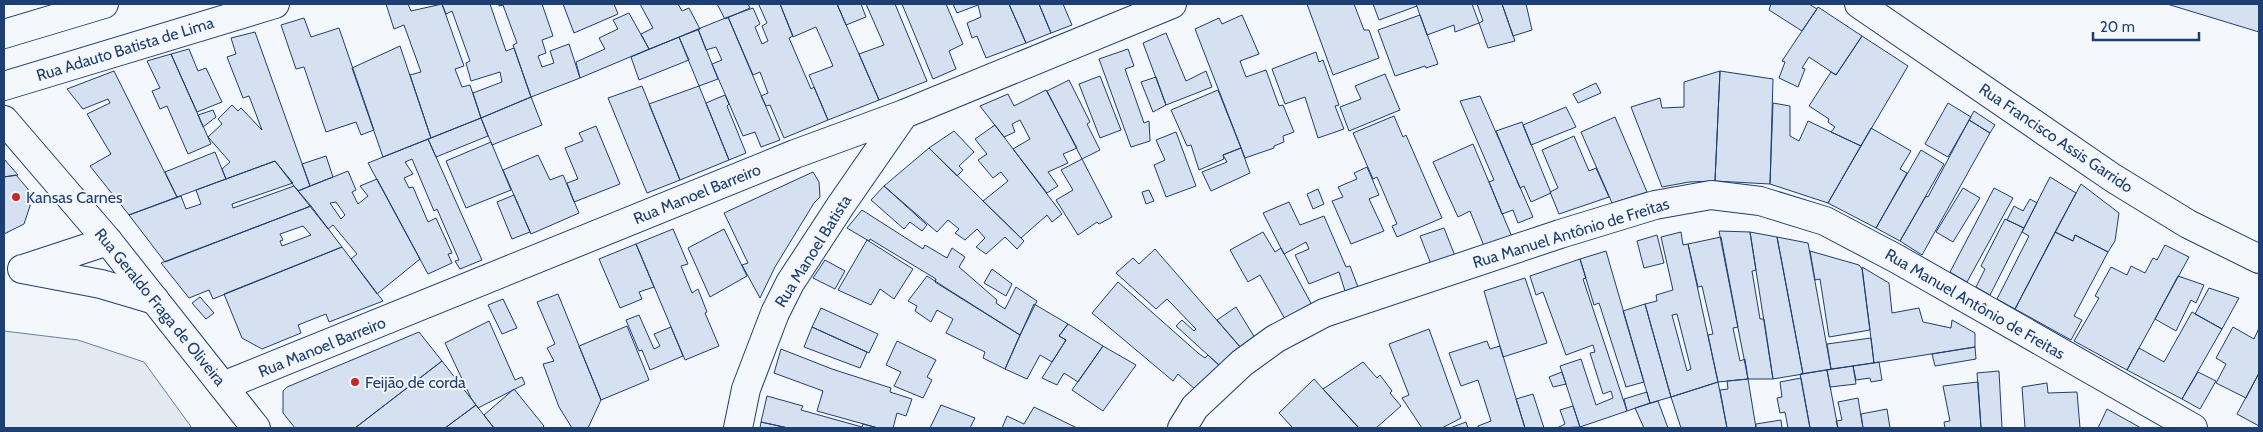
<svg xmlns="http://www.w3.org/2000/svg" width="2263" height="432" viewBox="0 0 2263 432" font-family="Cabin,sans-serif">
  <rect width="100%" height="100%" fill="#f4f7fb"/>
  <path fill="#e3e9f0" stroke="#687fa3" d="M 4,331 L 78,340 L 144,362 L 192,428 L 4,428 Z"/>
  <path fill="#d5e0f0" stroke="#1d3f73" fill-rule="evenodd" d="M 386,4 L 408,4 L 411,11 L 442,4 L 464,66 L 455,69 L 462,87 L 470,85 L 481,118 L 431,138 L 410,75 L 421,72 L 404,25 L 394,29 Z
    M 442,4 L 490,4 L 506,51 L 514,48 L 531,97 L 481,118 L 473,93 L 502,82 L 500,72 L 471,81 L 466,63 L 470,61 L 452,11 L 446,14 Z
    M 499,4 L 542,4 L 553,36 L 542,40 L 546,53 L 538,56 L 542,67 L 554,63 L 550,51 L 569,44 L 580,78 L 531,97 L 513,45 L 517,43 L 503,5 L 499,6 Z
    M 563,4 L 614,4 L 618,14 L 574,33 Z
    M 640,4 L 678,4 L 682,11 L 689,8 L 700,29 L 649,49 L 641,34 L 653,28 Z
    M 717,4 L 748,4 L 750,8 L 725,19 Z
    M 762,4 L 780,4 L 793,36 L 789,38 L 811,89 L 814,87 L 828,120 L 784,138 L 770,105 L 766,106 L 761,96 L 768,93 L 760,72 L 753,75 L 728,17 L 753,8 L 760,24 L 755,27 L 762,44 L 768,41 L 762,26 L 767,23 L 759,5 Z
    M 780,4 L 837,4 L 879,100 L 828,120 L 809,75 L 833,66 L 816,27 L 793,37 Z
    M 837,4 L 861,4 L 866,17 L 846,25 Z
    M 866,4 L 895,4 L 927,81 L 879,100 L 859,54 L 884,45 Z
    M 902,4 L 946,4 L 963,44 L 949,51 L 956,69 L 933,79 Z
    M 953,4 L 1009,4 L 1026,43 L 986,58 L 977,36 L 972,38 L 967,23 L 981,17 L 978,5 L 957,13 Z
    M 1009,4 L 1039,4 L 1051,33 L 1026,43 Z
    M 1039,4 L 1063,4 L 1072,25 L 1051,33 Z
    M 1307,4 L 1354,4 L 1364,30 L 1369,30 L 1379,58 L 1333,75 Z
    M 1373,4 L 1416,4 L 1417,6 L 1379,20 Z
    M 1416,4 L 1472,4 L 1479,23 L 1455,32 L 1454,25 L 1427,35 Z
    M 1477,4 L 1502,4 L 1515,41 L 1488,48 L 1479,23 L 1483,21 Z
    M 1502,4 L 1526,4 L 1532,30 L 1513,36 Z
    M 1771,4 L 1809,4 L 1817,9 L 1802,31 L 1769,10 Z
    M 2167,4 L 2259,4 L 2259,32 Z
    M 1818,7 L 1862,36 L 1836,75 L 1809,57 L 1802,68 L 1805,69 L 1798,87 L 1779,78 L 1785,62 L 1782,61 Z
    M 629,13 L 649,49 L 580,78 L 576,62 L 605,49 L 599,38 L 618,29 L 613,20 Z
    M 1242,15 L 1259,54 L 1240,61 L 1246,77 L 1266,70 L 1279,106 L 1283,105 L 1294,132 L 1283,136 L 1284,142 L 1274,146 L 1274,148 L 1245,158 L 1195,29 L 1219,18 L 1222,24 Z
    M 1420,15 L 1438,64 L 1426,68 L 1425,66 L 1395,76 L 1378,30 Z
    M 728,17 L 780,140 L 761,147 L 755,132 L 743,136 L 712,64 L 722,60 L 716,47 L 706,50 L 698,29 Z
    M 304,18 L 311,37 L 339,28 L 374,130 L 361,135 L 356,122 L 326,132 L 304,67 L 296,69 L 281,25 Z
    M 698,29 L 718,79 L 699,86 L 679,37 Z
    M 255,32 L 310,186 L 298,191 L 275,161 L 226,179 L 222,169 L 230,162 L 208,137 L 222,124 L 218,119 L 232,105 L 238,111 L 241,108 L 262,130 L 249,96 L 243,98 L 227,57 L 236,54 L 231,38 Z
    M 1166,33 L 1186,81 L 1206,71 L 1212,87 L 1166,105 L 1143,43 Z
    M 1862,36 L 1908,66 L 1861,146 L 1831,132 L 1835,127 L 1828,122 L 1829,119 L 1809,106 L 1831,72 L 1836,75 Z
    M 679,37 L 689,60 L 639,80 L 631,57 Z
    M 400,46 L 431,138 L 383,157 L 352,68 Z
    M 189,49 L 198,71 L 206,68 L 222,102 L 197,112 L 171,54 Z
    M 1128,49 L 1134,66 L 1125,69 L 1144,123 L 1149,121 L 1150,141 L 1131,147 L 1099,59 Z
    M 1316,52 L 1319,62 L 1323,60 L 1339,105 L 1335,106 L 1344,129 L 1318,138 L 1305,97 L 1285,104 L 1272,69 Z
    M 171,54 L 211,144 L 188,154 L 167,106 L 160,109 L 152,91 L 160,88 L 147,61 Z
    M 114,71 L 177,197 L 129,215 L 90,166 L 111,154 L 87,114 L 110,103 L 108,99 L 83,109 L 67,89 Z
    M 1720,71 L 1715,181 L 1689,182 L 1662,187 L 1631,107 L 1660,98 L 1662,108 L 1684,107 L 1684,82 Z
    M 1720,71 L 1773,79 L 1770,184 L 1715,181 Z
    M 1385,74 L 1400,110 L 1349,131 L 1340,107 L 1361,99 L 1355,86 Z
    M 1100,76 L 1121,130 L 1100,138 L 1079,84 Z
    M 1156,77 L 1166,105 L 1153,112 L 1141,82 Z
    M 1069,80 L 1090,122 L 1087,124 L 1100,150 L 1082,159 L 1047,91 Z
    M 1596,83 L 1601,93 L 1578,103 L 1573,94 Z
    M 642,86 L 680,180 L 647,193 L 608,98 Z
    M 699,86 L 729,160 L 680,180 L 649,104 Z
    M 1046,90 L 1077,148 L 1063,154 L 1068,163 L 1048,172 L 1058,186 L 1047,193 L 1013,149 L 1030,139 L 1020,120 L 1012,124 L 1015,132 L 1004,137 L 980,106 L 1008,94 L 1014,106 Z
    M 1218,90 L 1241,148 L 1223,155 L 1224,159 L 1199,170 L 1191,145 L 1187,146 L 1171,110 Z
    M 725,95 L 729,104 L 727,106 L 746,153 L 729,160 L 706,103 Z
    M 1480,96 L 1533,217 L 1518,223 L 1513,210 L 1502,214 L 1489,182 L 1494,180 L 1460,101 Z
    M 531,97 L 542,125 L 492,145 L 481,118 Z
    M 1773,103 L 1790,106 L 1790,136 L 1799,141 L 1808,121 L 1861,146 L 1828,203 L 1770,184 Z
    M 1948,103 L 1971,117 L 1948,157 L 1925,144 Z
    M 1566,107 L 1576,127 L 1531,145 L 1523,125 Z
    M 213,110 L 216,117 L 203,127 L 198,115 Z
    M 1974,111 L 1995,125 L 1990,133 L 1969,120 Z
    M 1394,116 L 1403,137 L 1406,135 L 1442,218 L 1397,237 L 1392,226 L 1397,224 L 1377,177 L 1373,179 L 1353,133 Z
    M 1615,117 L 1647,192 L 1612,203 L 1581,132 Z
    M 481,118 L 488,136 L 436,157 L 428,139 Z
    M 1969,120 L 1990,133 L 1922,255 L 1900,241 L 1926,196 L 1928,197 Z
    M 1522,122 L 1551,193 L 1531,202 L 1524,186 L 1520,188 L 1496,131 Z
    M 995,125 L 1062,214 L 1052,222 L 1047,215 L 1021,238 L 983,201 L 1008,181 L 1001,172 L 993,178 L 978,160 L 987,154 L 975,139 Z
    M 596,126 L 620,184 L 574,202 L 567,183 L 578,179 L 565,148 L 583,141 L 579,133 Z
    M 1871,128 L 1911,151 L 1900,169 L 1907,173 L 1876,228 L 1828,203 Z
    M 954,131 L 974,152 L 959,166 L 963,170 L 957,176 L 929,148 Z
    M 1176,132 L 1196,186 L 1166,197 L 1154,165 L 1165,160 L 1156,140 Z
    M 1574,136 L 1589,171 L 1596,168 L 1609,197 L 1559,214 L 1550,192 L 1558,188 L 1542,150 Z
    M 428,139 L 482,260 L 460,269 L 455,261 L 459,260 L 437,209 L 434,211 L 412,159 L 405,162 L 413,174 L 404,178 L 409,188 L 413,187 L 428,222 L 436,218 L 452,253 L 448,254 L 452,263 L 428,274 L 368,163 Z
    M 491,142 L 511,190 L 466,208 L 446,161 Z
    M 1473,144 L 1512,237 L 1484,246 L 1470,211 L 1458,217 L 1433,162 Z
    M 929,148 L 1024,241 L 1017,249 L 1005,237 L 986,254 L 976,247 L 985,238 L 977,229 L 965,240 L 955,233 L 959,229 L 948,220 L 937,232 L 884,186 Z
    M 1241,148 L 1250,173 L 1211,191 L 1202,172 L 1227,162 L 1223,155 Z
    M 1921,150 L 1944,164 L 1900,241 L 1876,228 Z
    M 215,152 L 226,179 L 177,197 L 165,172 Z
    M 538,155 L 550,180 L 563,175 L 579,213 L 531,234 L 503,170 Z
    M 326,156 L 333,177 L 310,186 L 302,164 Z
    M 4,159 L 18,175 L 4,177 Z
    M 1082,159 L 1112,217 L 1099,224 L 1097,222 L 1078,235 L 1056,200 L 1073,190 L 1061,170 Z
    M 275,161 L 293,183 L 232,204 L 233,208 L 294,186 L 311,206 L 165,262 L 129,215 L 181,196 L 186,209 L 201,204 L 196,190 Z
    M 1367,167 L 1379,195 L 1369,199 L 1384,231 L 1351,244 L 1332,201 L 1343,197 L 1338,187 L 1357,179 L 1354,173 Z
    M 348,171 L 356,190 L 352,192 L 358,204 L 368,196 L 360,186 L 377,179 L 420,259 L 377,294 L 351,259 L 357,254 L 333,225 L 328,229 L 298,191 ZM 336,202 L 345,215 L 341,219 L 330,203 Z
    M 813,172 L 819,182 L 820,197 L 814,203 L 775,267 L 760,298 L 742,265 L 748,263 L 724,213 Z
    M 16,175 L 28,189 L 30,206 L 24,224 L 4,234 L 4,177 Z
    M 2050,177 L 2076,193 L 2015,309 L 1997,299 L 2029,236 L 2022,232 Z
    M 2081,184 L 2119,213 L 2115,241 L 2108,252 L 2075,235 L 2073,241 L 2055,232 Z
    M 884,186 L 927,225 L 922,231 L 910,222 L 904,229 L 871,200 Z
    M 1963,188 L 1980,198 L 1953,242 L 1936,232 Z
    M 1994,188 L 2013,198 L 1967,282 L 1950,272 Z
    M 1318,189 L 1324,204 L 1313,209 L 1307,194 Z
    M 1149,190 L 1154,201 L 1146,204 L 1142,192 Z
    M 514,195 L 530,232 L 512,239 L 497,202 Z
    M 2030,199 L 2037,203 L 2024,228 L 2007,220 L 2014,206 L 2023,211 Z
    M 1289,202 L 1300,225 L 1324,216 L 1346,267 L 1350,266 L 1358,287 L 1345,291 L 1339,272 L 1309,284 L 1295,255 L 1309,249 L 1306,242 L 1284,254 L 1263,213 Z
    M 311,206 L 342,247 L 213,299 L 209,290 L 189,298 L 161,263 ZM 303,226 L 311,235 L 282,246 L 280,241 L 283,240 L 280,234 Z
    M 862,210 L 923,249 L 925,245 L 947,258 L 952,248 L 965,257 L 959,267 L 997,300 L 996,303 L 1005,309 L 1016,287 L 1037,301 L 1020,335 L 935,282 L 936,279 L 870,239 L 869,241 L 847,228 Z
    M 2005,219 L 2024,228 L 1990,295 L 1976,287 L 1985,269 L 1981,266 Z
    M 1444,228 L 1455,256 L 1431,264 L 1420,236 Z
    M 673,229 L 688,264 L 681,266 L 692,293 L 698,289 L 707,312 L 705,313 L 719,346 L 685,360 L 636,244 Z
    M 724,229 L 747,276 L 710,297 L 688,248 Z
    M 1719,231 L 1750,232 L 1756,270 L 1752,271 L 1760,319 L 1764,319 L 1773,379 L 1748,379 Z
    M 1263,232 L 1275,252 L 1281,248 L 1312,305 L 1285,319 L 1260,275 L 1248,282 L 1230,250 Z
    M 1681,232 L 1683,245 L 1688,244 L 1718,382 L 1671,397 L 1645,304 L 1657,301 L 1656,295 L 1673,290 L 1661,237 ZM 1677,314 L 1691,369 L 1687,371 L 1672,315 Z
    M 1750,232 L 1777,237 L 1803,374 L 1773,379 Z
    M 2055,232 L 2073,241 L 2075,235 L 2108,252 L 2074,316 L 2082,320 L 2071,340 L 2015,309 Z
    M 1657,235 L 1664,263 L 1644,268 L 1637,241 Z
    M 1721,237 L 1738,327 L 1733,328 L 1740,361 L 1745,359 L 1748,379 L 1718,382 L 1708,335 L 1713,334 L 1702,286 L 1698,287 L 1688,244 Z
    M 1777,237 L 1808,243 L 1831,369 L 1803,374 Z
    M 867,240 L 913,269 L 894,299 L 880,289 L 871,305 L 838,290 Z
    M 636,244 L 654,287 L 639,292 L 642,299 L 620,308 L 599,259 Z
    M 2165,245 L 2189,257 L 2127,370 L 2074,341 L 2099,298 L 2095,296 L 2111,267 L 2127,275 L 2131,266 L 2145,273 L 2153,258 L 2157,260 Z
    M 342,247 L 383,301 L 329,322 L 326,314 L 298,325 L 301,333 L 262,349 L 242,338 L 224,294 Z
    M 1155,249 L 1241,348 L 1220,366 L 1176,326 L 1182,320 L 1194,331 L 1196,329 L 1167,299 L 1156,309 L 1116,273 L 1133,258 L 1139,264 Z
    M 1606,251 L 1644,382 L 1626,387 L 1599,303 L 1594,305 L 1580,259 Z
    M 1810,251 L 1859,265 L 1862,269 L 1870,330 L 1829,337 L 1820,279 L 1815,280 Z
    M 1580,259 L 1586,278 L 1583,279 L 1627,411 L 1580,427 L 1560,366 L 1581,359 L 1596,405 L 1613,398 L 1611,391 L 1603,394 L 1590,353 L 1595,352 L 1593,345 L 1566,355 L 1543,292 L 1536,295 L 1530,276 Z
    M 825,260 L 845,271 L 835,289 L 813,278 Z
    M 1862,267 L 1889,283 L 1892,313 L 1919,308 L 1923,322 L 1951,328 L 1952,320 L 1975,333 L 1975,347 L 1874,363 Z
    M 992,269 L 1012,284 L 1006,296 L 984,283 Z
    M 927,276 L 1020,335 L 1005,369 L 983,358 L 985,352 L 946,333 L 953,319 L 937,310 L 931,322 L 915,311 L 917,306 L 908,301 Z
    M 2178,276 L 2204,285 L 2196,303 L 2191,300 L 2176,331 L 2155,319 Z
    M 1525,278 L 1547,343 L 1503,357 L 1484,291 Z
    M 1118,282 L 1198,353 L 1205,358 L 1208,355 L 1220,366 L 1196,390 L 1178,374 L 1173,381 L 1092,313 Z
    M 2209,288 L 2239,298 L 2222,329 L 2195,314 Z
    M 558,294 L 601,400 L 588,428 L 572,428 L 559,407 L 543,364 L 554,361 L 547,348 L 555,344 L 537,302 Z
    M 200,297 L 214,313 L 206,319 L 192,303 Z
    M 503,299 L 517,328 L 502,334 L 488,305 Z
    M 1034,304 L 1068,324 L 1059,336 L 1066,340 L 1052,362 L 1040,355 L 1027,379 L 1005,369 Z
    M 1645,304 L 1671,397 L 1650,403 L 1623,311 Z
    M 1236,307 L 1255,338 L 1241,348 L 1217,320 Z
    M 821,308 L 878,334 L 869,353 L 812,327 Z
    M 2192,312 L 2222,329 L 2182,399 L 2127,370 L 2139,348 L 2164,362 Z
    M 639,315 L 654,349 L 660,346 L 654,334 L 671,327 L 683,356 L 650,370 L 642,350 L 639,351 L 626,320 Z
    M 489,321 L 515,380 L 522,377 L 525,384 L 478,408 L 471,398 L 445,343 Z
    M 1068,324 L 1103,346 L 1078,382 L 1064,373 L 1057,385 L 1042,378 L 1066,340 L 1059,336 Z
    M 627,326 L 649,380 L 601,400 L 579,346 Z
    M 812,327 L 867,352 L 860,368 L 804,347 Z
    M 2233,327 L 2254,339 L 2259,328 L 2259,373 L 2246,398 L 2216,383 L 2226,364 L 2216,358 Z
    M 1429,329 L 1461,418 L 1442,428 L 1422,428 L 1402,398 L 1409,395 L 1389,344 Z
    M 419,332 L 442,361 L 355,428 L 295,428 L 283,413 L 283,391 L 287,387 Z
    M 1871,338 L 1874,363 L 1831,369 L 1827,344 Z
    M 897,341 L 936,360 L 927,377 L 932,380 L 923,398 L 894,386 L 901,372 L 886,365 Z
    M 1487,341 L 1490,349 L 1500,346 L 1525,428 L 1478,428 L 1478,426 L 1491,421 L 1478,380 L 1461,386 L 1449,353 Z
    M 1103,346 L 1136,365 L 1103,411 L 1072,390 Z
    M 1975,347 L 1976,359 L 1935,366 L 1932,354 Z
    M 781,349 L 832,369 L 891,388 L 890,392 L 912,399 L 906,416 L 897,413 L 893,428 L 878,428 L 817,411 L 823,391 L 774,373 Z
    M 442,361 L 476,405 L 445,428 L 355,428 Z
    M 1363,362 L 1377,378 L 1380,375 L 1392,391 L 1390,393 L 1401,406 L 1376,428 L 1359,428 L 1323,389 Z
    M 1879,362 L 1882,380 L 1871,382 L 1870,378 L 1856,380 L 1853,366 Z
    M 1853,366 L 1856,384 L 1830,387 L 1827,370 Z
    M 1827,370 L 1838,428 L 1810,428 L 1800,374 Z
    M 1999,371 L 2002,428 L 1981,428 L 1977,373 Z
    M 1562,372 L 1566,384 L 1553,387 L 1549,377 Z
    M 2198,372 L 2216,381 L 2200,409 L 2182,399 Z
    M 2259,373 L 2259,426 L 2237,414 Z
    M 1801,378 L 1810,428 L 1788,428 L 1785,412 L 1780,413 L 1777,398 L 1782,397 L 1780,382 Z
    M 1314,379 L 1323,389 L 1359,428 L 1293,428 L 1279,413 Z
    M 1748,379 L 1756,428 L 1727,428 L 1720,390 L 1728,389 L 1727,381 Z
    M 1718,382 L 1727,428 L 1681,428 L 1671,397 Z
    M 1978,382 L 1981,428 L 1945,428 L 1944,422 L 1950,421 L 1943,386 Z
    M 2047,383 L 2048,393 L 2077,392 L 2080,428 L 2025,428 L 2022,387 Z
    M 514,389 L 544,426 L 542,428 L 494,428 L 484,415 Z
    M 1647,392 L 1650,403 L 1627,411 L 1624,399 Z
    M 1533,394 L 1544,428 L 1525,428 L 1516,399 Z
    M 767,396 L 803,406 L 801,410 L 862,427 L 863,424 L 878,428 L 788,428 L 761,422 Z
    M 1858,398 L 1863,428 L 1838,428 L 1836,421 L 1842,420 L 1838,402 Z
    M 1658,401 L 1668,428 L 1644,428 L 1635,408 Z
    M 476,405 L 494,428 L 445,428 Z
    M 941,405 L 975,418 L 970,428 L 930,428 Z
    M 1573,406 L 1580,427 L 1557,428 L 1565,424 L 1560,410 Z
    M 1034,407 L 1077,428 L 1002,428 L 1007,416 L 1024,424 Z
    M 1887,409 L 1890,428 L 1863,428 L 1861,414 Z
    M 2107,409 L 2141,428 L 2098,428 Z
    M 1781,420 L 1782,428 L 1756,428 L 1756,424 Z
    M 761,422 L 788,428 L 760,428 Z
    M 1466,422 L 1468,428 L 1450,428 Z"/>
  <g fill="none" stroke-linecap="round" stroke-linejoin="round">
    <g stroke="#1d3f73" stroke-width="30">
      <path id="street" d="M 1859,4 L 2113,178 L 2188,224 L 2259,259
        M 4,34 L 104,4
        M 4,86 L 275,4
        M 26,268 L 108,241
        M 22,269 L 101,284 L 155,300
        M 223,386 L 795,154 L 904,114 L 1172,4
        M 738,428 L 746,389 L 775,313 L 790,283 L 841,205 L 904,114
        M 1182,428 L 1195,407 L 1242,363 L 1275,339 L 1324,313 L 1560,234 L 1655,205 L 1711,195 L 1760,201 L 1825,221 L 1897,259 L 2193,428"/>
    </g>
    <g stroke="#1d3f73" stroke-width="30">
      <path id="secondary" d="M 4,120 L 108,241 L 256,428"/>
    </g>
    <use href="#street" stroke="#f4f7fb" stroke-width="28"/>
    <use href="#secondary" stroke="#f4f7fb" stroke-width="28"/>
  </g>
  <g fill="#c62828" stroke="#f4f7fb" stroke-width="2">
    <circle cx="16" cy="197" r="5"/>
    <circle cx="355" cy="382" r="5"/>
  </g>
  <g text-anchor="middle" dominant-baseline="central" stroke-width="4" stroke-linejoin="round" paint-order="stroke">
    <g font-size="16" fill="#1d3f73" stroke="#f4f7fb">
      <text transform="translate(125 49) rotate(-17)">Rua Adauto Batista de Lima</text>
      <text transform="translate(2056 138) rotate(34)">Rua Francisco Assis Garrido</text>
      <text transform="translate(697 194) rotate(-22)">Rua Manoel Barreiro</text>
      <text transform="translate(1571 233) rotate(-17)">Rua Manuel Antônio de Freitas</text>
      <text transform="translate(813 251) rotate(-58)">Rua Manoel Batista</text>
      <text transform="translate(1975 304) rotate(30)">Rua Manuel Antônio de Freitas</text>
      <text transform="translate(160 307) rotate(51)">Rua Geraldo Fraga de Oliveira</text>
      <text transform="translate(322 347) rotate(-22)">Rua Manoel Barreiro</text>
    </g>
    <g font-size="16" fill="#1d3f73" stroke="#f4f7fb" text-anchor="start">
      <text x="26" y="197">Kansas Carnes</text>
      <text x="365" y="382">Feijão de corda</text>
    </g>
  </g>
  <rect width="2263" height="432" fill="none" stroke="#1d3f73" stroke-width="10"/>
  <path d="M2093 32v8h106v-8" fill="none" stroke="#1d3f73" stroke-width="2.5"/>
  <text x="2100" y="32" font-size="15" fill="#1d3f73" stroke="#f4f7fb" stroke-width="4" paint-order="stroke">20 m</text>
</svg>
